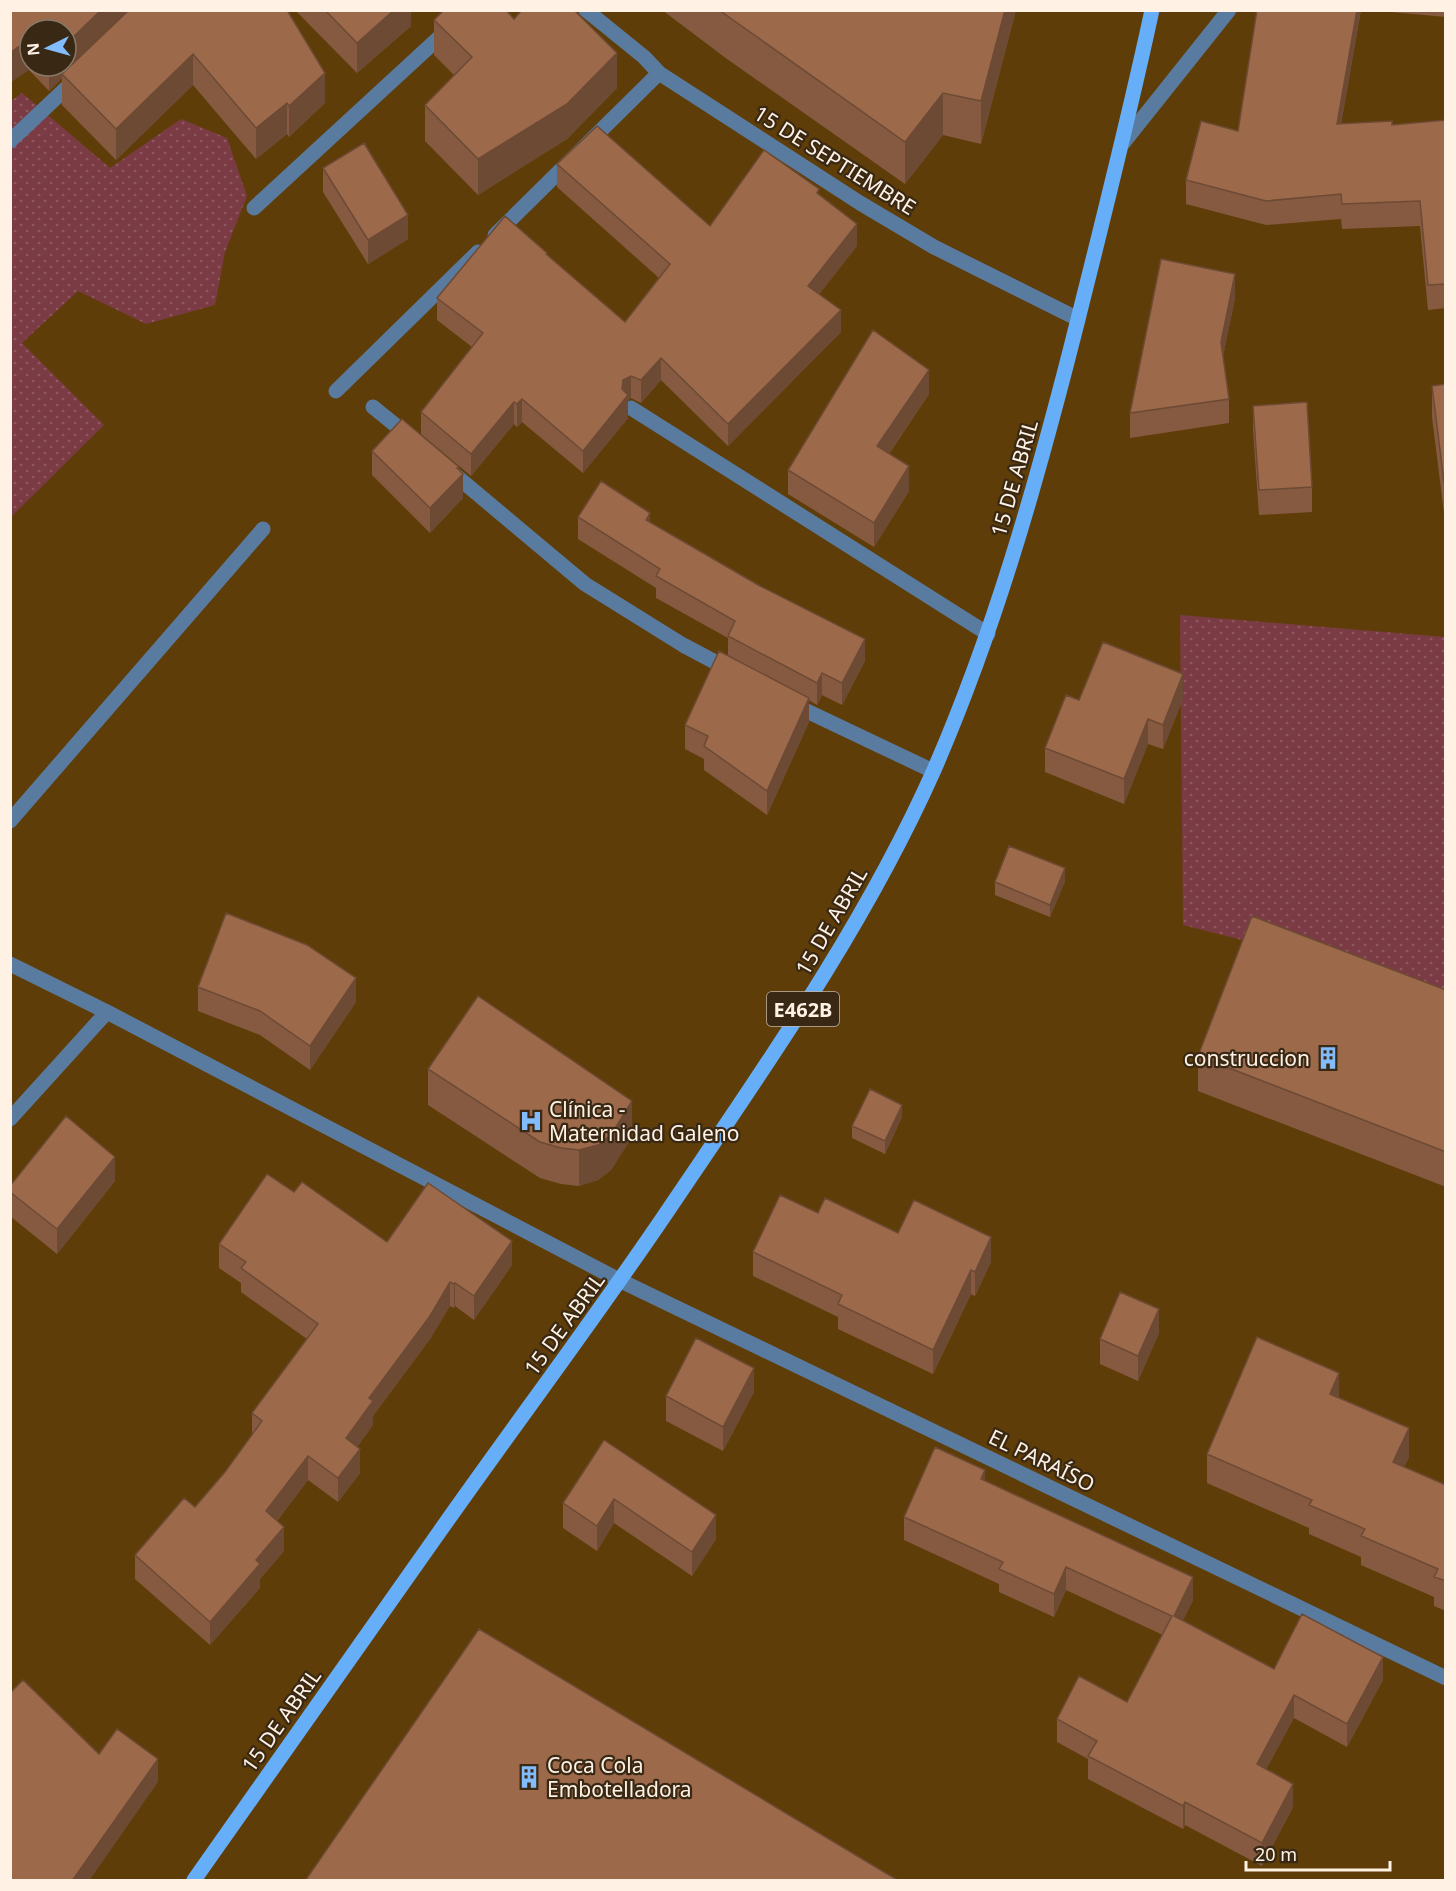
<svg xmlns="http://www.w3.org/2000/svg" width="1456" height="1891" viewBox="0 0 1456 1891" font-family="'Noto Sans',sans-serif">
  <defs>
    <pattern id="grass-dots" width="8" height="8" patternUnits="userSpaceOnUse" patternTransform="scale(1.5)"><rect width="8" height="8" fill="#7b3b45"/><path d="M2 2h.1M6 6h.1" fill="none" stroke="#8f5860" stroke-width="1.8" stroke-linecap="round"/></pattern>
  </defs>
  <rect width="100%" height="100%" fill="#5f3d08"/>
  <path fill="url(#grass-dots)" d="M 22,93 L 110,168 L 181,119 L 227,138 L 247,196 L 225,252 L 215,305 L 146,324 L 78,291 L 22,343 L 104,425 L 11,517 L 11,101 Z
    M 1180,615 L 1445,637 L 1445,991 L 1183,925 Z"/>
  <g fill="none" stroke-linecap="round" stroke-linejoin="round">
    <path stroke="#597ba0" stroke-width="15" d="M 586,10 L 644,57 L 659,73 L 860,203 L 934,247 L 1078,319
      M 10,141 L 76,79
      M 1123,143 L 1229,10
      M 254,208 L 469,10
      M 495,235 L 659,73
      M 336,391 L 478,252
      M 373,407 L 410,437
      M 631,408 L 988,634
      M 449,470 L 585,584 L 683,645 L 732,671
      M 792,704 L 933,771
      M 10,821 L 263,529
      M 10,964 L 107,1012 L 621,1281 L 1446,1678
      M 10,1119 L 107,1012"/>
    <path stroke="#67aef9" stroke-width="15" d="M 194,1880 C 276,1764 357,1647 440,1531 C 518,1420 600,1312 675,1200 C 769,1061 866,923 934,770 C 994,632 1035,488 1072,343 C 1100,232 1128,122 1152,10"/>
  </g>
  <path fill="#865a40" fill-rule="evenodd" d="M 10,10 L 287,10 L 325,103 L 289,137 L 287,134 L 256,159 L 193,85 L 116,160 L 62,105 L 62,78 L 49,91 L 29,70 ZM 30,30 L 66,66 L 30,66 Z
    M 295,10 L 411,10 L 411,26 L 357,73 Z
    M 662,10 L 1016,10 L 981,144 L 943,135 L 905,184 L 727,59 Z
    M 1257,10 L 1361,10 L 1341,124 L 1392,125 L 1446,120 L 1446,308 L 1428,310 L 1420,226 L 1342,229 L 1341,219 L 1266,225 L 1186,204 L 1186,180 L 1238,131 Z
    M 1385,10 L 1446,10 L 1446,17 L 1391,12 Z
    M 514,19 L 617,88 L 567,139 L 478,195 L 425,141 L 425,105 L 454,75 L 434,55 L 434,20 Z
    M 557,164 L 710,226 L 819,194 L 857,246 L 819,294 L 841,332 L 728,446 L 661,380 L 641,403 L 631,398 L 628,400 L 628,418 L 583,473 L 522,422 L 517,427 L 514,424 L 471,476 L 421,434 L 421,412 L 472,347 L 437,320 L 437,298 L 547,255 L 625,322 L 659,278 L 557,187 Z
    M 323,168 L 408,239 L 368,264 L 323,192 Z
    M 1235,298 L 1223,356 L 1229,399 L 1229,423 L 1130,438 L 1130,413 Z
    M 1446,384 L 1446,513 L 1444,513 L 1432,417 L 1432,386 Z
    M 929,394 L 889,454 L 909,491 L 874,547 L 788,494 L 788,470 Z
    M 1253,406 L 1312,487 L 1312,512 L 1259,515 L 1253,430 Z
    M 372,451 L 459,470 L 463,498 L 430,533 L 372,475 Z
    M 578,517 L 650,523 L 865,661 L 842,705 L 822,695 L 817,705 L 809,700 L 809,722 L 767,815 L 704,770 L 704,759 L 685,749 L 685,725 L 728,655 L 728,638 L 656,598 L 656,588 L 578,539 Z
    M 1183,699 L 1163,749 L 1148,744 L 1124,804 L 1045,772 L 1045,748 L 1079,700 Z
    M 1065,881 L 1050,917 L 995,895 L 995,882 Z
    M 198,987 L 356,1002 L 310,1070 L 260,1035 L 198,1011 Z
    M 1446,990 L 1446,1187 L 1198,1091 L 1198,1056 Z
    M 428,1069 L 632,1137 L 611,1170 L 598,1180 L 579,1186 L 561,1184 L 540,1178 L 428,1105 Z
    M 902,1117 L 885,1154 L 852,1138 L 852,1126 Z
    M 115,1181 L 57,1254 L 10,1216 L 10,1186 Z
    M 294,1192 L 387,1242 L 512,1265 L 474,1320 L 455,1306 L 454,1308 L 450,1306 L 430,1339 L 373,1416 L 373,1425 L 357,1447 L 360,1473 L 338,1502 L 308,1480 L 277,1521 L 284,1551 L 260,1579 L 260,1588 L 210,1645 L 135,1579 L 135,1555 L 195,1507 L 225,1472 L 252,1435 L 252,1413 L 307,1339 L 241,1292 L 241,1283 L 219,1268 L 219,1244 Z
    M 818,1213 L 898,1233 L 991,1262 L 975,1296 L 971,1294 L 933,1374 L 838,1329 L 838,1317 L 753,1276 L 753,1252 Z
    M 1159,1333 L 1138,1381 L 1100,1364 L 1100,1339 Z
    M 754,1392 L 723,1451 L 666,1421 L 666,1396 Z
    M 1339,1398 L 1409,1457 L 1404,1467 L 1446,1485 L 1446,1611 L 1434,1606 L 1434,1597 L 1361,1565 L 1361,1557 L 1309,1534 L 1309,1528 L 1207,1483 L 1207,1454 Z
    M 604,1440 L 716,1539 L 692,1576 L 614,1523 L 597,1551 L 563,1528 L 563,1503 Z
    M 985,1481 L 1193,1600 L 1183,1620 L 1274,1669 L 1383,1680 L 1347,1747 L 1294,1718 L 1266,1769 L 1293,1807 L 1262,1866 L 1185,1825 L 1183,1829 L 1088,1779 L 1088,1759 L 1057,1742 L 1057,1719 L 1127,1702 L 1163,1635 L 1066,1590 L 1054,1617 L 999,1592 L 999,1584 L 904,1540 L 904,1517 Z"/>
  <path fill="#6d4a34" d="M 101,10 L 133,10 L 62,74 L 62,78 L 49,91 L 49,66 L 66,66 L 66,44 Z
    M 394,10 L 411,10 L 411,26 L 357,73 L 357,43 Z
    M 1005,10 L 1016,10 L 981,144 L 981,101 Z
    M 1357,10 L 1361,10 L 1337,148 L 1337,124 Z
    M 29,39 L 29,70 L 10,83 L 10,53 Z
    M 617,53 L 617,88 L 567,139 L 478,195 L 478,159 Z
    M 193,54 L 193,85 L 116,160 L 116,129 Z
    M 325,73 L 325,103 L 289,137 L 289,106 Z
    M 943,93 L 943,135 L 905,184 L 905,142 Z
    M 287,103 L 287,134 L 256,159 L 256,128 Z
    M 408,215 L 408,239 L 368,264 L 368,240 Z
    M 857,224 L 857,246 L 808,309 L 808,286 Z
    M 1235,274 L 1235,298 L 1221,366 L 1221,342 Z
    M 841,310 L 841,332 L 728,446 L 728,424 Z
    M 661,358 L 661,380 L 641,403 L 641,380 Z
    M 929,370 L 929,394 L 877,471 L 877,446 Z
    M 631,376 L 631,398 L 628,400 L 628,418 L 583,473 L 583,451 L 622,389 L 623,380 Z
    M 522,399 L 522,422 L 517,427 L 517,404 Z
    M 514,402 L 514,424 L 471,476 L 471,454 Z
    M 909,466 L 909,491 L 874,547 L 874,523 Z
    M 459,467 L 459,478 L 463,474 L 463,498 L 430,533 L 430,508 Z
    M 650,513 L 650,535 L 646,520 Z
    M 865,639 L 865,661 L 842,705 L 842,683 Z
    M 822,673 L 822,695 L 817,705 L 817,683 Z
    M 1183,674 L 1183,699 L 1163,749 L 1163,725 Z
    M 809,698 L 809,722 L 767,815 L 767,791 Z
    M 1148,719 L 1148,744 L 1124,804 L 1124,779 Z
    M 1065,868 L 1065,881 L 1050,917 L 1050,905 Z
    M 356,978 L 356,1002 L 310,1070 L 310,1046 Z
    M 632,1101 L 632,1137 L 611,1170 L 598,1180 L 579,1186 L 579,1150 Z
    M 902,1105 L 902,1117 L 885,1154 L 885,1141 Z
    M 115,1157 L 115,1181 L 57,1254 L 57,1229 Z
    M 991,1237 L 991,1262 L 975,1296 L 975,1272 Z
    M 512,1241 L 512,1265 L 474,1320 L 474,1296 Z
    M 971,1270 L 971,1294 L 933,1374 L 933,1350 Z
    M 450,1282 L 450,1306 L 430,1339 L 373,1416 L 373,1425 L 346,1462 L 346,1438 L 369,1398 Z
    M 455,1283 L 455,1306 L 454,1308 L 454,1284 Z
    M 1159,1309 L 1159,1333 L 1138,1381 L 1138,1356 Z
    M 754,1368 L 754,1392 L 723,1451 L 723,1427 Z
    M 1339,1373 L 1339,1402 L 1330,1394 Z
    M 1409,1428 L 1409,1457 L 1393,1491 L 1393,1462 Z
    M 360,1449 L 360,1473 L 338,1502 L 338,1478 Z
    M 308,1456 L 308,1480 L 266,1535 L 266,1511 Z
    M 985,1470 L 985,1493 L 981,1479 Z
    M 614,1499 L 614,1523 L 597,1551 L 597,1526 Z
    M 716,1515 L 716,1539 L 692,1576 L 692,1552 Z
    M 284,1527 L 284,1551 L 260,1579 L 260,1588 L 210,1645 L 210,1622 L 256,1560 Z
    M 1066,1567 L 1066,1590 L 1054,1617 L 1054,1594 Z
    M 1193,1577 L 1193,1600 L 1174,1639 L 1174,1616 Z
    M 1383,1657 L 1383,1680 L 1347,1747 L 1347,1724 Z
    M 1294,1695 L 1294,1718 L 1257,1787 L 1257,1764 Z
    M 158,1759 L 158,1782 L 89,1881 L 72,1881 Z
    M 1293,1784 L 1293,1807 L 1262,1866 L 1262,1843 Z
    M 1185,1802 L 1185,1825 L 1183,1829 L 1183,1806 Z"/>
  <path fill="#9c694b" stroke="#6d4a34" stroke-width="1.5" d="M 10,10 L 101,10 L 66,44 L 66,30 L 30,30 L 30,40 L 29,39 L 10,53 Z
    M 129,10 L 287,10 L 325,73 L 289,106 L 287,103 L 256,128 L 193,54 L 116,129 L 62,74 Z
    M 325,10 L 394,10 L 357,43 Z
    M 444,10 L 506,10 L 514,19 L 522,10 L 574,10 L 617,53 L 567,104 L 478,159 L 425,105 L 472,57 L 434,20 Z
    M 719,10 L 1005,10 L 981,101 L 943,93 L 905,142 Z
    M 1257,10 L 1357,10 L 1337,124 L 1392,121 L 1392,125 L 1446,120 L 1446,284 L 1428,285 L 1420,201 L 1342,204 L 1341,194 L 1266,201 L 1186,180 L 1201,121 L 1238,131 Z
    M 597,126 L 710,226 L 764,150 L 819,189 L 817,193 L 857,224 L 808,286 L 841,310 L 728,424 L 661,358 L 641,380 L 631,376 L 623,380 L 622,389 L 628,395 L 583,451 L 522,399 L 517,404 L 514,402 L 471,454 L 421,412 L 483,333 L 437,298 L 505,216 L 547,253 L 546,254 L 625,322 L 670,264 L 557,164 Z
    M 364,143 L 408,215 L 368,240 L 323,168 Z
    M 1161,259 L 1235,274 L 1221,342 L 1229,399 L 1130,413 Z
    M 873,330 L 929,370 L 877,446 L 909,466 L 874,523 L 788,470 Z
    M 1446,384 L 1446,482 L 1444,482 L 1432,386 Z
    M 1307,402 L 1312,487 L 1259,490 L 1253,406 Z
    M 402,419 L 459,467 L 457,468 L 463,474 L 430,508 L 372,451 Z
    M 601,481 L 650,513 L 646,520 L 760,586 L 865,639 L 842,683 L 822,673 L 817,683 L 728,636 L 735,621 L 656,576 L 660,569 L 578,517 Z
    M 1103,642 L 1183,674 L 1163,725 L 1148,719 L 1124,779 L 1045,748 L 1066,695 L 1079,700 Z
    M 719,651 L 809,698 L 767,791 L 704,746 L 708,736 L 685,725 Z
    M 1009,846 L 1065,868 L 1050,905 L 995,882 Z
    M 226,913 L 307,945 L 356,978 L 310,1046 L 260,1011 L 198,987 Z
    M 1252,916 L 1446,990 L 1446,1152 L 1198,1056 Z
    M 478,996 L 632,1101 L 611,1135 L 598,1145 L 579,1150 L 561,1148 L 540,1142 L 428,1069 Z
    M 870,1089 L 902,1105 L 885,1141 L 852,1126 Z
    M 66,1116 L 115,1157 L 57,1229 L 10,1192 L 10,1186 Z
    M 267,1174 L 294,1192 L 302,1182 L 387,1242 L 428,1183 L 512,1241 L 474,1296 L 455,1283 L 454,1284 L 450,1282 L 430,1316 L 369,1398 L 373,1401 L 346,1438 L 360,1449 L 338,1478 L 308,1456 L 266,1511 L 284,1527 L 256,1560 L 260,1564 L 210,1622 L 135,1555 L 184,1498 L 195,1507 L 225,1472 L 262,1421 L 252,1413 L 318,1324 L 241,1268 L 246,1262 L 219,1244 Z
    M 780,1195 L 818,1213 L 825,1198 L 898,1233 L 914,1200 L 991,1237 L 975,1272 L 971,1270 L 933,1350 L 838,1304 L 842,1295 L 753,1252 Z
    M 1120,1292 L 1159,1309 L 1138,1356 L 1100,1339 Z
    M 1257,1337 L 1339,1373 L 1330,1394 L 1409,1428 L 1393,1462 L 1446,1485 L 1446,1581 L 1434,1577 L 1438,1569 L 1361,1536 L 1365,1529 L 1309,1505 L 1312,1500 L 1207,1454 Z
    M 696,1338 L 754,1368 L 723,1427 L 666,1396 Z
    M 604,1440 L 716,1515 L 692,1552 L 614,1499 L 597,1526 L 563,1503 Z
    M 935,1447 L 985,1470 L 981,1479 L 1193,1577 L 1174,1616 L 1274,1669 L 1302,1614 L 1383,1657 L 1347,1724 L 1294,1695 L 1257,1764 L 1293,1784 L 1262,1843 L 1185,1802 L 1183,1806 L 1088,1756 L 1097,1741 L 1057,1719 L 1079,1676 L 1127,1702 L 1172,1616 L 1066,1567 L 1054,1594 L 999,1569 L 1003,1562 L 904,1517 Z
    M 479,1629 L 899,1881 L 305,1881 Z
    M 23,1680 L 99,1754 L 117,1729 L 158,1759 L 72,1881 L 10,1881 L 10,1693 Z"/>
  <defs>
    <g id="building-bare" transform="scale(1.8)"><path d="M-4-6H4V6H1V3H-1V6H-4ZM-2.5-4.3h1.7v1.8h-1.7ZM.8-4.3h1.7v1.8H.8ZM-2.5-1h1.7V.8h-1.7ZM.8-1h1.7V.8H.8Z" fill="#83bcfb" stroke="#382814" stroke-width="2.5" paint-order="stroke"/></g>
    <g id="hospital-bare" transform="scale(1.8)"><path d="M-5-5h3v3.5h4V-5h3V5h-3V1.5h-4V5h-3Z" fill="#83bcfb" stroke="#382814" stroke-width="2.5" paint-order="stroke"/></g>
  </defs>
  <g fill-rule="evenodd">
    <use href="#building-bare" x="1328" y="1058"/>
    <use href="#hospital-bare" x="531" y="1121"/>
    <use href="#building-bare" x="529" y="1777"/>
  </g>
  <g text-anchor="middle" dominant-baseline="central" stroke-width="4.5" stroke-linejoin="round" paint-order="stroke">
    <rect fill="#382814" stroke="#c3b5a6" stroke-width="1.5" x="767" y="992" width="72" height="34" rx="4.5"/>
    <g font-size="20" font-weight="bold" fill="#fff2e4">
      <text x="803" y="1009">E462B</text>
    </g>
    <g font-size="21" fill="#fff2e4" stroke="#382814">
      <text transform="translate(835 160) rotate(32)">15 DE SEPTIEMBRE</text>
      <text transform="translate(1014 478) rotate(-74)">15 DE ABRIL</text>
      <text transform="translate(831 921) rotate(-60)">15 DE ABRIL</text>
      <text transform="translate(564 1324) rotate(-54)">15 DE ABRIL</text>
      <text transform="translate(1042 1460) rotate(26)">EL PARAÍSO</text>
      <text transform="translate(281 1720) rotate(-55)">15 DE ABRIL</text>
    </g>
    <g font-size="21" fill="#fff2e4" stroke="#382814" text-anchor="start">
      <text x="1310" y="1058" text-anchor="end">construccion</text>
      <text x="549" y="1109">Clínica -<tspan x="549" dy="24">Maternidad Galeno</tspan></text>
      <text x="547" y="1765">Coca Cola<tspan x="547" dy="24">Embotelladora</tspan></text>
    </g>
  </g>
  <rect width="1456" height="1891" fill="none" stroke="#fff2e4" stroke-width="24"/>
  <g transform="translate(48 48) rotate(265)"><circle r="28" fill="#382814" stroke="#887967" stroke-width="1.5"/>
  <path d="M0-4.5L10 22L0 15L-10 22Z" fill="#83bcfb"/>
  <text y="-9" font-size="16" font-weight="bold" text-anchor="middle" fill="#fff2e4">N</text>
  </g>
  <path d="M1246 1861v9h144v-9" fill="none" stroke="#fff2e4" stroke-width="3"/>
  <text x="1255" y="1861" font-size="18" fill="#fff2e4" stroke="#382814" stroke-width="4.5" paint-order="stroke">20 m</text>
</svg>
